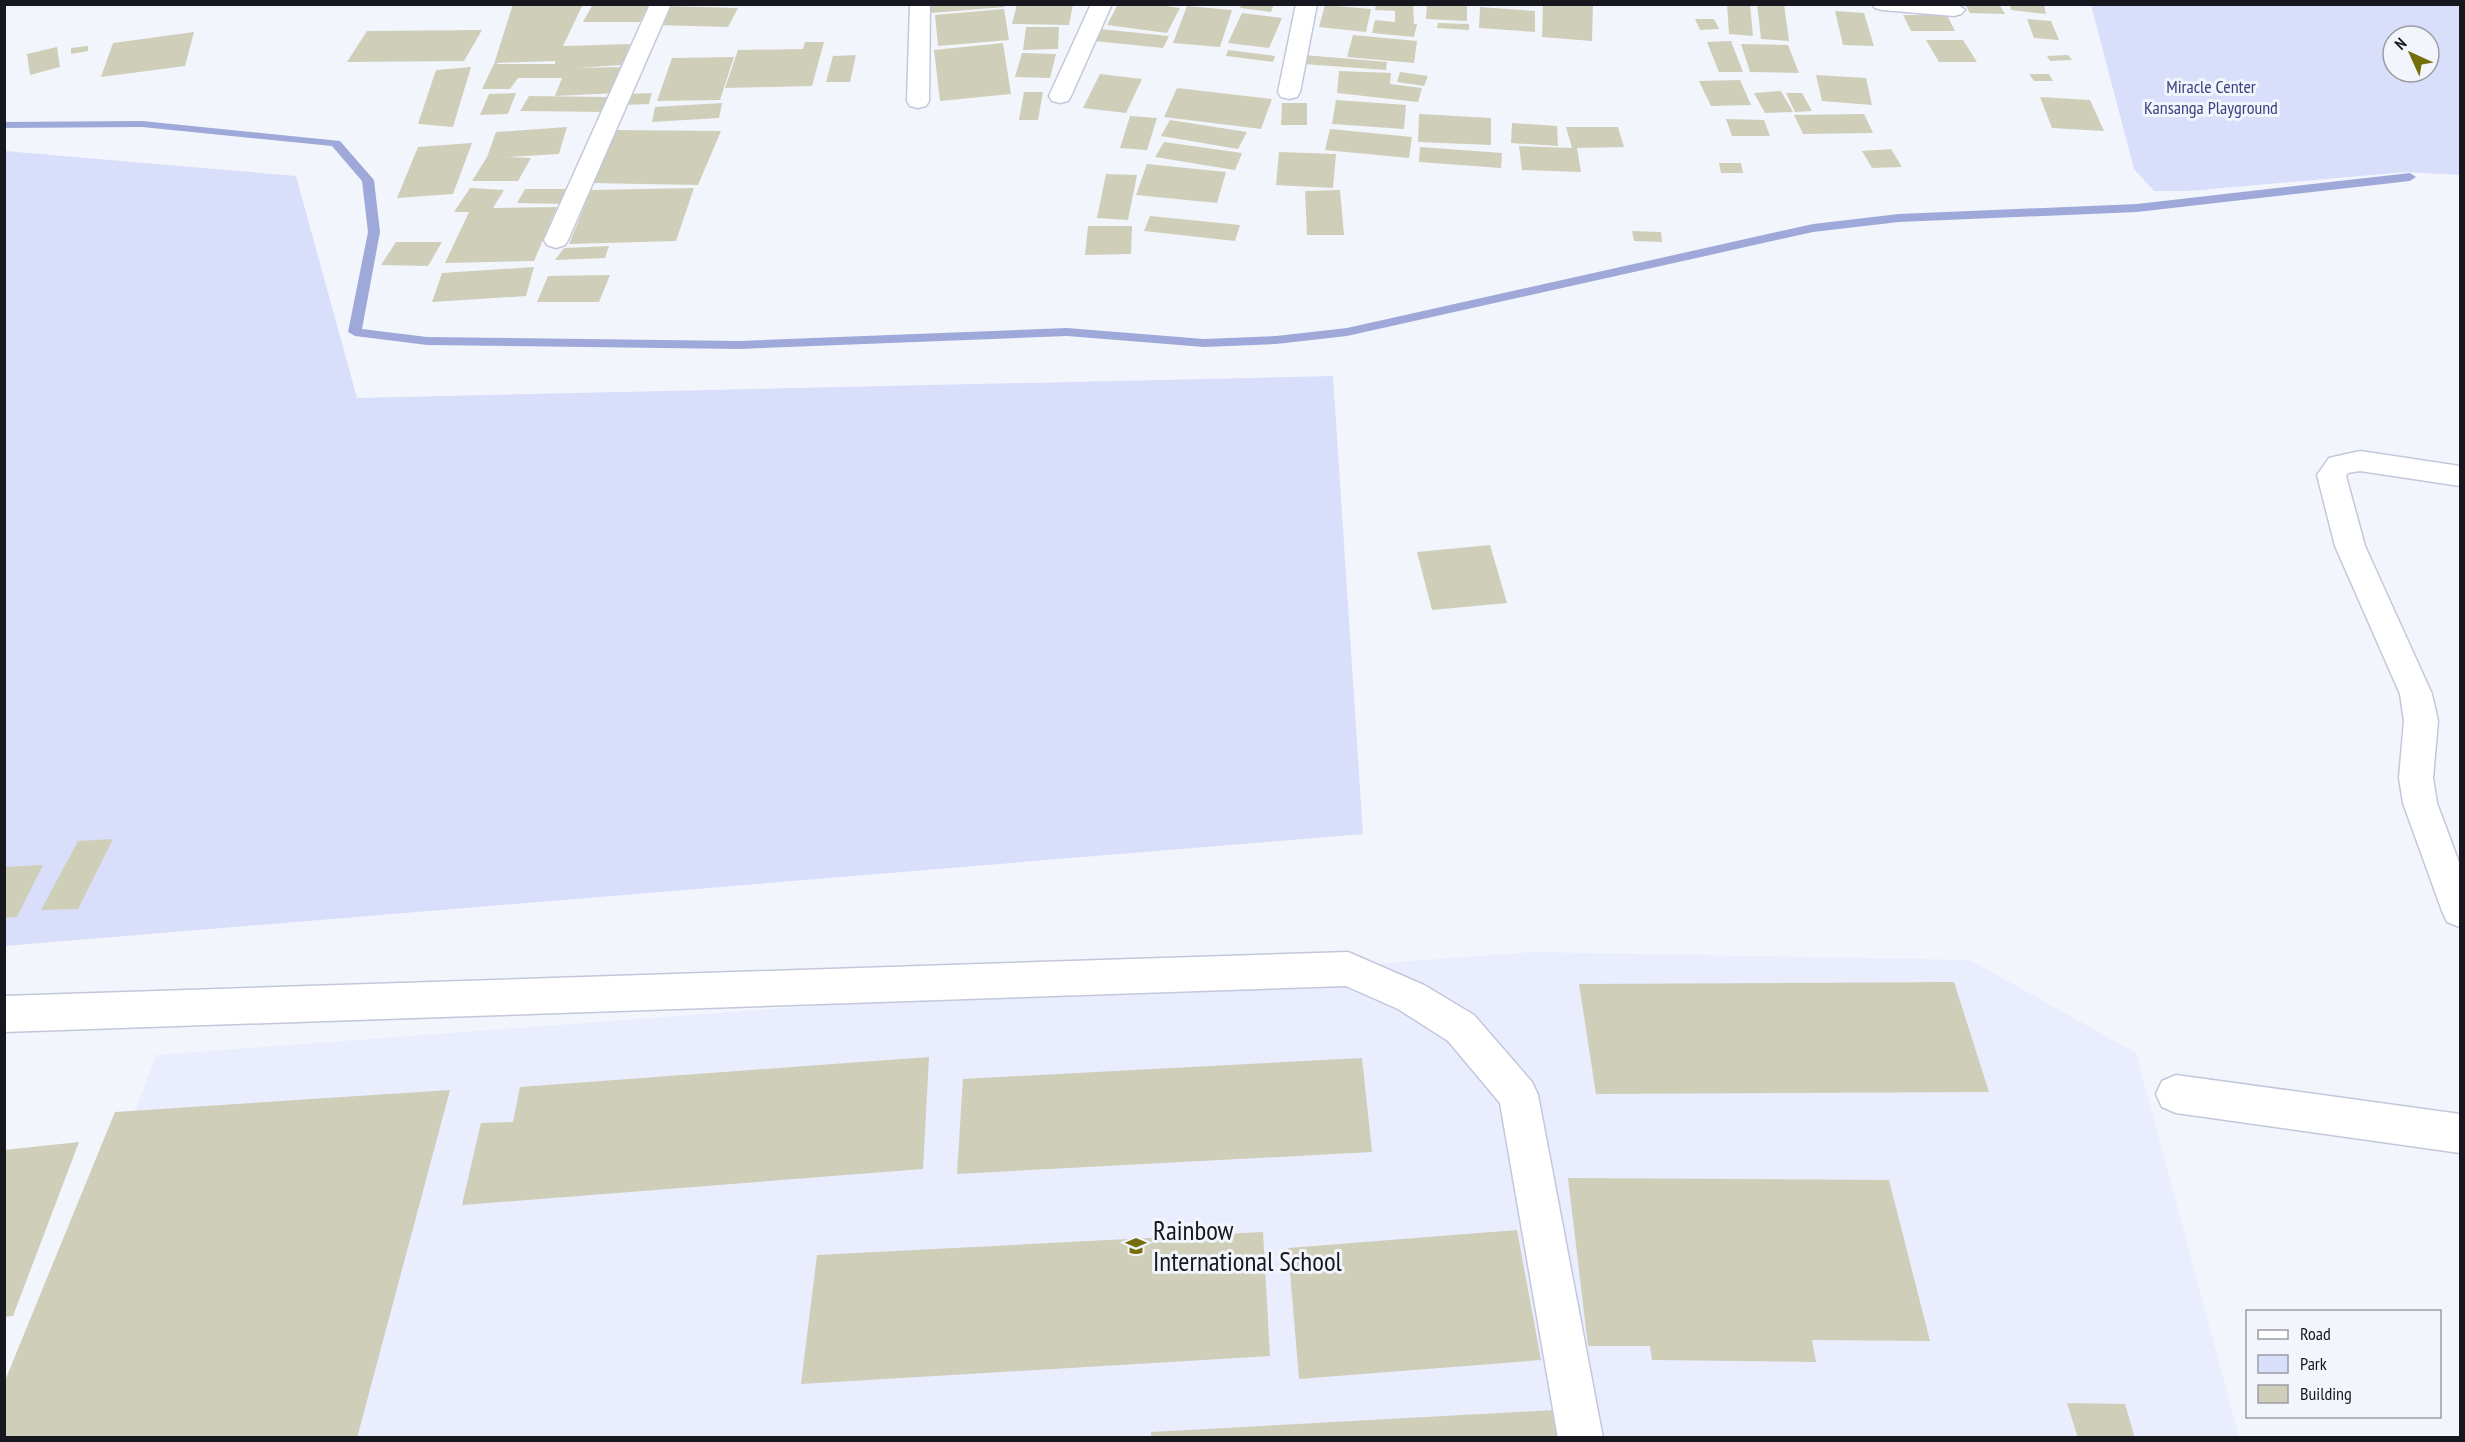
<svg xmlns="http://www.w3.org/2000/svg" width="2465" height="1442" viewBox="0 0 2465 1442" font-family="'PT Sans Narrow',sans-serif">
  <rect width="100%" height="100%" fill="#f3f5fd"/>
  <path fill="#e9edfe" d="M 1534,952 L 1970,960 L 2136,1053 L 2239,1437 L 14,1438 L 156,1055 Z"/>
  <path fill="#d9dffb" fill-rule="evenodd" d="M 2091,5 L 2460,5 L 2460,175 L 2406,172 L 2189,191 L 2154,191 L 2134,169 ZM 2393,36 L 2429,36 L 2429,72 L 2393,72 Z
    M 5,151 L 296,176 L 357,398 L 1333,376 L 1363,834 L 5,946 Z"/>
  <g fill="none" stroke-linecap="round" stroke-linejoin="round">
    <path fill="#9fa9d9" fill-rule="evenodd" d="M 142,121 L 340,141 L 374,180 L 380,232 L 362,329 L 427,337 L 739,341 L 1067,328 L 1204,339 L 1276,336 L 1347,328 L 1813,224 L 1899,214 L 2137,204 L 2410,173 L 2416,177 L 2410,181 L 2137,212 L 1899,222 L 1813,232 L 1347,336 L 1276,344 L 1204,347 L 1067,336 L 739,349 L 427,345 L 355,336 L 348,332 L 368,232 L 362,181 L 332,146 L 142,127 L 4,128 L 4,122 Z"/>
  </g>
  <path fill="#cfceb9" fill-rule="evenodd" d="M 513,4 L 583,4 L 563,46 L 630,44 L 622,65 L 577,68 L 628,67 L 618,93 L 555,96 L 562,78 L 518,78 L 510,89 L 482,89 L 494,64 ZM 555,61 L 555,64 L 497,64 L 497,63 Z
    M 593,4 L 649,4 L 640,22 L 583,22 Z
    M 1017,4 L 1073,4 L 1069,25 L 1012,24 Z
    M 1118,4 L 1152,4 L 1180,8 L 1167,33 L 1107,25 Z
    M 1242,4 L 1274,4 L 1271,12 L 1240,8 Z
    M 1376,4 L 1413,4 L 1414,24 L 1417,24 L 1414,37 L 1372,33 L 1375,20 L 1395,22 L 1395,11 L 1375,10 Z
    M 1543,4 L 1593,4 L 1592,41 L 1542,37 Z
    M 1727,4 L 1750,4 L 1753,36 L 1729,34 Z
    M 1757,4 L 1784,4 L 1789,41 L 1761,39 Z
    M 1965,4 L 1999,4 L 2005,14 L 1970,13 Z
    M 2010,4 L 2044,4 L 2046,14 L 2011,10 Z
    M 930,5 L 1004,5 L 1005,7 L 931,13 Z
    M 1325,5 L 1371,9 L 1366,32 L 1319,27 Z
    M 1427,5 L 1467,5 L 1467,21 L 1426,19 Z
    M 665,6 L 738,8 L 728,27 L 655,25 Z
    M 1187,6 L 1232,10 L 1220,47 L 1173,43 Z
    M 1480,7 L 1535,11 L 1535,32 L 1479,28 Z
    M 1004,9 L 1009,40 L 938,46 L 935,15 Z
    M 1835,11 L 1864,13 L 1874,46 L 1843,45 Z
    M 1242,13 L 1282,18 L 1269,48 L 1228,43 Z
    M 1903,15 L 1947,15 L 1955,31 L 1911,31 Z
    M 1695,19 L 1714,19 L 1719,29 L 1700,30 Z
    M 2027,19 L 2051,21 L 2059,40 L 2034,38 Z
    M 1438,23 L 1469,24 L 1469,30 L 1437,28 Z
    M 1026,27 L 1059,27 L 1058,49 L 1023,50 Z
    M 1100,29 L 1169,36 L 1163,48 L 1094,41 Z
    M 482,30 L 464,61 L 347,62 L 367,31 Z
    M 194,32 L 185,66 L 101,77 L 113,43 Z
    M 1353,35 L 1417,41 L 1414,63 L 1347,57 Z
    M 1926,40 L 1963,40 L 1977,62 L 1939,62 Z
    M 1731,41 L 1743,72 L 1719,72 L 1707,42 Z
    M 805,42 L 824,42 L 812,86 L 725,88 L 738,50 L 803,49 Z
    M 1003,43 L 1011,94 L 940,101 L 934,50 Z
    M 1741,44 L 1788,45 L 1799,73 L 1750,72 Z
    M 88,46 L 88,51 L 71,54 L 71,48 Z
    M 57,47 L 60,67 L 30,75 L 27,54 Z
    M 1228,50 L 1275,56 L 1273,62 L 1226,56 Z
    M 1022,53 L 1056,54 L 1050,78 L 1015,77 Z
    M 856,55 L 850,82 L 826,82 L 833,56 Z
    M 1304,55 L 1387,62 L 1386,70 L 1303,64 Z
    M 2068,55 L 2072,60 L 2050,61 L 2047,56 Z
    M 734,57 L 720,100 L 657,101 L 672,58 Z
    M 471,67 L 453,127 L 418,124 L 436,70 Z
    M 1339,71 L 1391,73 L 1390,84 L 1422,88 L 1418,102 L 1337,93 Z
    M 1400,72 L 1428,76 L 1424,86 L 1397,82 Z
    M 1100,74 L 1142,79 L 1126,113 L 1083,108 Z
    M 2029,74 L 2049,74 L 2053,81 L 2034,81 Z
    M 1816,75 L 1866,78 L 1872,105 L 1822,101 Z
    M 1740,80 L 1751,105 L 1711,106 L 1699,81 Z
    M 1177,88 L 1272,99 L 1261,129 L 1164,117 Z
    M 1781,91 L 1793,112 L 1765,113 L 1754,93 Z
    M 1024,92 L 1043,92 L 1038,120 L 1019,120 Z
    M 516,93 L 508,114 L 480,115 L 489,94 Z
    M 652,93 L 649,104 L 624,105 L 628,94 Z
    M 1786,93 L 1802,93 L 1812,111 L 1795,112 Z
    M 529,96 L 607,97 L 607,112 L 520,111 Z
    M 2040,97 L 2090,100 L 2104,131 L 2052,128 Z
    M 1336,100 L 1406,105 L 1404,129 L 1332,124 Z
    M 722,103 L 719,118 L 652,122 L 655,107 Z
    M 1282,103 L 1307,103 L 1307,125 L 1281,125 Z
    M 1419,114 L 1491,118 L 1491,145 L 1418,142 Z
    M 1864,114 L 1873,133 L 1803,134 L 1794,115 Z
    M 1130,116 L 1157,118 L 1147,150 L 1120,148 Z
    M 1726,119 L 1764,120 L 1770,136 L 1732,136 Z
    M 1170,120 L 1247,132 L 1238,149 L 1161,136 Z
    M 1512,123 L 1557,126 L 1558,146 L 1511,143 Z
    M 567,127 L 559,154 L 506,157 L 531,158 L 518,181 L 472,181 L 487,157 L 496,132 Z
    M 1566,127 L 1618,127 L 1624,147 L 1577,148 L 1581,172 L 1522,170 L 1519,146 L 1572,148 Z
    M 1330,129 L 1412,137 L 1409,158 L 1325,150 Z
    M 615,130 L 721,131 L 698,185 L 588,183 Z
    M 1164,142 L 1242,153 L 1235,170 L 1155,157 Z
    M 472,143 L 453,194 L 397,198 L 418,147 Z
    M 1420,147 L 1502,153 L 1501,168 L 1419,162 Z
    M 1891,149 L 1902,167 L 1872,168 L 1862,151 Z
    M 1279,152 L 1336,154 L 1333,188 L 1276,185 Z
    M 1719,163 L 1741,163 L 1743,173 L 1721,173 Z
    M 1147,164 L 1226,172 L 1217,203 L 1136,195 Z
    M 1106,174 L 1137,175 L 1128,220 L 1097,218 Z
    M 470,188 L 504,190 L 493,208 L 557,207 L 534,261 L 445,263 L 469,212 L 454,212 Z
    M 694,188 L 676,241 L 569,244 L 591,190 Z
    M 525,189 L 572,189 L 565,204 L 517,203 Z
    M 1340,190 L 1344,235 L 1307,235 L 1305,191 Z
    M 1150,216 L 1240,225 L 1235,241 L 1144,231 Z
    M 1088,226 L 1132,226 L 1131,254 L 1085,255 Z
    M 1632,231 L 1661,232 L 1662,242 L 1634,241 Z
    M 396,242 L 442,242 L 428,266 L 381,265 Z
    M 609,246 L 605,258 L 555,260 L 564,248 Z
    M 534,267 L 526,296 L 432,302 L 442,273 Z
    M 610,275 L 599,302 L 537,302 L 548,276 Z
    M 1490,545 L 1507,603 L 1432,610 L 1417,552 Z
    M 113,839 L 78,909 L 41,910 L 78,841 Z
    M 43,865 L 17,917 L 4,918 L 4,867 Z
    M 1954,982 L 1989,1092 L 1596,1094 L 1579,984 Z
    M 929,1057 L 923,1169 L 462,1205 L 481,1123 L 513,1122 L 520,1087 Z
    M 1362,1058 L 1372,1152 L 957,1174 L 963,1079 Z
    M 450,1090 L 357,1438 L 4,1438 L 4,1383 L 115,1112 Z
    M 79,1142 L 13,1316 L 4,1317 L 4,1150 Z
    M 1568,1178 L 1889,1180 L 1930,1341 L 1812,1340 L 1816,1362 L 1652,1360 L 1650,1346 L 1588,1346 Z
    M 1517,1230 L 1541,1360 L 1299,1379 L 1288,1248 Z
    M 1263,1232 L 1270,1356 L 801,1384 L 817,1255 Z
    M 2067,1403 L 2125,1404 L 2135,1438 L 2078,1438 Z
    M 1555,1410 L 1559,1438 L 1151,1438 L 1151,1432 Z"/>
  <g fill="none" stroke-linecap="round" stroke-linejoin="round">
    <g stroke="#c3c7db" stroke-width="3">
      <path id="lane" d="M 2360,451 L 2460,466 L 2460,486 L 2360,471 L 2348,473 L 2346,476 L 2365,546 L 2432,694 L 2438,721 L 2433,778 L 2437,803 L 2460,865 L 2460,927 L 2447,922 L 2442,911 L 2403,803 L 2399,778 L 2404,721 L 2400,694 L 2335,546 L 2317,475 L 2329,458 Z
        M 1348,952 L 1424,985 L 1474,1015 L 1532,1082 L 1538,1095 L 1603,1438 L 1558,1438 L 1500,1103 L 1448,1041 L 1398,1009 L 1346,986 L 4,1032 L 4,996 Z"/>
    </g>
    <g stroke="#c3c7db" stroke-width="3">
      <path id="street" d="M 650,4 L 671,4 L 568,240 L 565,245 L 556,248 L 547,245 L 544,240 Z
        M 910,4 L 930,4 L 929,101 L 926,106 L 918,108 L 910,106 L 907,101 Z
        M 1091,4 L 1112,4 L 1071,96 L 1068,101 L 1060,103 L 1052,101 L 1049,96 Z
        M 1296,4 L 1317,4 L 1300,92 L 1297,97 L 1289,99 L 1281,97 L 1278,92 Z
        M 1872,4 L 1957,4 L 1965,10 L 1961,14 L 1954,16 L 1882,10 L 1875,8 Z
        M 2176,1075 L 2460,1114 L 2460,1153 L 2176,1113 L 2162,1107 L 2156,1094 L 2162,1081 Z"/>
    </g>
    <use href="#lane" fill="#fff" fill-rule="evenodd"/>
    <use href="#street" fill="#fff" fill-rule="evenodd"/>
  </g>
  <defs>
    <g id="school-bare" transform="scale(1.62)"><path d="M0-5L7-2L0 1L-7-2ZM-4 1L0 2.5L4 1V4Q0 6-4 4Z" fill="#766e0b" stroke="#f3f5fd" stroke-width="2.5" paint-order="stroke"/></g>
  </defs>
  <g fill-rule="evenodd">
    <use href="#school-bare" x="1136" y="1246"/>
  </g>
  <g text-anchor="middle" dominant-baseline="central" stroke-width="6" stroke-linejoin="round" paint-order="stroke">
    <g font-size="18" fill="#3b427f" stroke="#f3f5fd">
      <text x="2211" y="86">Miracle Center<tspan x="2211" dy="21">Kansanga Playground</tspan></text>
    </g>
    <g font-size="27" fill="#17181f" stroke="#f3f5fd" text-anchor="start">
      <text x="1153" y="1230">Rainbow<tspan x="1153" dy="31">International School</tspan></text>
    </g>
  </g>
  <rect width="2465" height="1442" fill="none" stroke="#17181f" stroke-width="12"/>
  <rect x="2246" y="1310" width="195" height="108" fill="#f3f5fd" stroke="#9b9da4" stroke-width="1.5"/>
  <rect x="2258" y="1330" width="30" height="9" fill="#ffffff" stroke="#9b9da4" stroke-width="1.5"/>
  <text x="2300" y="1340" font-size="18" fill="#17181f">Road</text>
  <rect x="2258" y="1355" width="30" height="18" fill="#d9dffb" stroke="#9b9da4" stroke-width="1.5"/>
  <text x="2300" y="1370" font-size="18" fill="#17181f">Park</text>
  <rect x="2258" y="1385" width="30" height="18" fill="#cfceb9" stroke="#9b9da4" stroke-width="1.5"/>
  <text x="2300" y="1400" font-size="18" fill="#17181f">Building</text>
  <g transform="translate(2411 54) rotate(315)"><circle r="28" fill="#f3f5fd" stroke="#9b9da4" stroke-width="1.5"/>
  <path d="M0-4.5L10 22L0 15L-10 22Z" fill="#766e0b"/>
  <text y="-9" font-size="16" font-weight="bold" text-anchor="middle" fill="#17181f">N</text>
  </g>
</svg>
